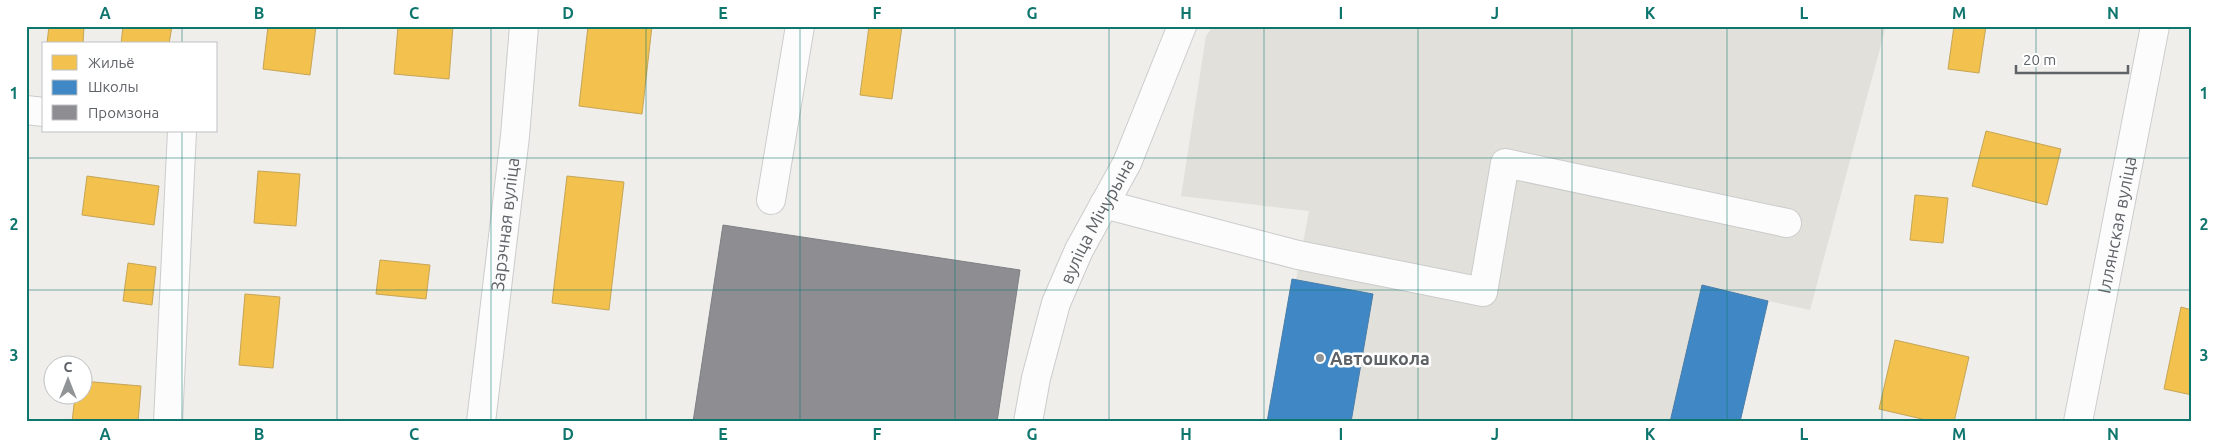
<svg xmlns="http://www.w3.org/2000/svg" width="2218" height="448" viewBox="0 0 2218 448" font-family="Ubuntu,sans-serif">
  <rect width="100%" height="100%" fill="#efeeea"/>
  <path fill="#e2e0da" d="M 1213,26 L 1886,26 L 1810,310 L 1768,301 L 1740,422 L 1269,422 L 1309,211 L 1181,196 L 1206,36 Z"/>
  <path fill="#f2c14e" stroke="#c6a556" d="M 49,26 L 84,26 L 83,44 L 47,43 Z
    M 123,26 L 172,26 L 169,44 L 121,44 Z
    M 268,26 L 316,26 L 310,75 L 263,69 Z
    M 398,26 L 453,26 L 449,79 L 394,74 Z
    M 588,26 L 652,26 L 642,114 L 579,106 Z
    M 869,26 L 902,26 L 892,99 L 860,95 Z
    M 1954,26 L 1986,26 L 1979,73 L 1948,69 Z
    M 1986,131 L 2061,149 L 2047,205 L 1972,186 Z
    M 258,171 L 300,174 L 296,226 L 254,223 Z
    M 87,176 L 159,186 L 154,225 L 82,215 Z
    M 567,176 L 624,182 L 609,310 L 552,303 Z
    M 1915,195 L 1948,198 L 1943,243 L 1910,240 Z
    M 380,260 L 430,265 L 426,299 L 376,294 Z
    M 128,263 L 156,267 L 152,305 L 123,301 Z
    M 245,294 L 280,297 L 273,368 L 239,365 Z
    M 2181,307 L 2192,310 L 2192,395 L 2164,389 Z
    M 1895,340 L 1969,357 L 1954,422 L 1935,422 L 1879,409 Z
    M 82,381 L 141,386 L 138,422 L 72,422 L 75,396 L 82,396 Z"/>
  <path fill="#3f88c5" stroke="#497da9" d="M 1292,279 L 1373,294 L 1351,422 L 1267,422 Z
    M 1702,285 L 1768,301 L 1740,422 L 1670,422 Z"/>
  <path fill="#8d8d92" stroke="#7f8085" d="M 723,225 L 1020,270 L 997,422 L 693,422 Z"/>
  <g fill="none" stroke-linecap="round" stroke-linejoin="round">
    <g stroke="#cbcccc" stroke-width="30">
      <g id="minor">
        <path d="M 26,110 L 44,112"/>
        <path d="M 771,200 L 800,26"/>
        <path d="M 1104,204 L 1298,255 L 1483,292 L 1505,163 L 1787,223"/>
        <path d="M 168,422 L 182,131"/>
        <path id="s1" d="M 481,422 L 515,136 L 524,26"/>
        <path id="s2" d="M 1028,422 L 1036,378 L 1056,303 L 1079,250 L 1127,163 L 1182,26"/>
        <path id="s3" d="M 2078,422 L 2155,26"/>
      </g>
    </g>
    <use href="#minor" stroke="#fdfcfc" stroke-width="28"/>
  </g>
  <path fill="none" stroke="#0f766e" stroke-width="1" stroke-opacity="0.55" d="M 182,26 L 182,44M 337,26 L 337,422M 491,26 L 491,422M 646,26 L 646,422M 800,26 L 800,422M 955,26 L 955,422M 1109,26 L 1109,422M 1264,26 L 1264,422M 1418,26 L 1418,422M 1572,26 L 1572,422M 1727,26 L 1727,422M 1882,26 L 1882,422M 2036,26 L 2036,422M 182,131 L 182,422M 26,158 L 2192,158M 26,290 L 2192,290"/>
  <circle fill="#919496" stroke="#fff" stroke-width="2" cx="1320" cy="358" r="5"/>
  <g text-anchor="middle" dominant-baseline="central" stroke-width="5" stroke-linejoin="round" paint-order="stroke">
    <g font-size="18" fill="#5f6368" stroke="#fff">
      <text stroke="none"><textPath href="#s2" startOffset="214">вуліца Мічурына</textPath></text>
      <text stroke="none"><textPath href="#s1" startOffset="199">Зарэчная вуліца</textPath></text>
      <text stroke="none"><textPath href="#s3" startOffset="201">Іллянская вуліца</textPath></text>
    </g>
    <g font-size="18" font-weight="bold" fill="#5f6368" stroke="#fff" text-anchor="start">
      <text x="1330" y="358">Автошкола</text>
    </g>
  </g>
  <rect width="2218" height="448" fill="none" stroke="#ffffff" stroke-width="55"/>
  <rect x="42" y="42" width="175" height="90" fill="#ffffff" stroke="#bfc1c3"/>
  <rect x="52" y="55" width="25" height="15" fill="#f2c14e" stroke="#bfc1c3"/>
  <text x="88" y="68" font-size="15" fill="#5f6368">Жильё</text>
  <rect x="52" y="80" width="25" height="15" fill="#3f88c5" stroke="#bfc1c3"/>
  <text x="88" y="92" font-size="15" fill="#5f6368">Школы</text>
  <rect x="52" y="105" width="25" height="15" fill="#8d8d92" stroke="#bfc1c3"/>
  <text x="88" y="118" font-size="15" fill="#5f6368">Промзона</text>
  <g transform="translate(68 380)"><circle r="24" fill="#ffffff" stroke="#bfc1c3"/>
  <path d="M0-4L9 19L0 12L-9 19Z" fill="#919496"/>
  <text y="-8" font-size="14" font-weight="bold" text-anchor="middle" fill="#5f6368">С</text>
  </g>
  <path d="M2016 65v8h112v-8" fill="none" stroke="#5f6368" stroke-width="2.5"/>
  <text x="2023" y="65" font-size="15" fill="#5f6368" stroke="#ffffff" stroke-width="4" paint-order="stroke">20 m</text>
  <rect x="28" y="28" width="2162" height="392" fill="none" stroke="#0f766e" stroke-width="2"/>
  <g font-size="16" text-anchor="middle" font-weight="bold" fill="#0f766e">
    <text x="105" y="19">A</text>
    <text x="259" y="19">B</text>
    <text x="414" y="19">C</text>
    <text x="568" y="19">D</text>
    <text x="723" y="19">E</text>
    <text x="877" y="19">F</text>
    <text x="1032" y="19">G</text>
    <text x="1186" y="19">H</text>
    <text x="1341" y="19">I</text>
    <text x="1495" y="19">J</text>
    <text x="1650" y="19">K</text>
    <text x="1804" y="19">L</text>
    <text x="1959" y="19">M</text>
    <text x="2113" y="19">N</text>
    <text x="14" y="99">1</text>
    <text x="2204" y="99">1</text>
    <text x="14" y="230">2</text>
    <text x="2204" y="230">2</text>
    <text x="14" y="361">3</text>
    <text x="2204" y="361">3</text>
    <text x="105" y="440">A</text>
    <text x="259" y="440">B</text>
    <text x="414" y="440">C</text>
    <text x="568" y="440">D</text>
    <text x="723" y="440">E</text>
    <text x="877" y="440">F</text>
    <text x="1032" y="440">G</text>
    <text x="1186" y="440">H</text>
    <text x="1341" y="440">I</text>
    <text x="1495" y="440">J</text>
    <text x="1650" y="440">K</text>
    <text x="1804" y="440">L</text>
    <text x="1959" y="440">M</text>
    <text x="2113" y="440">N</text>
  </g>
</svg>
